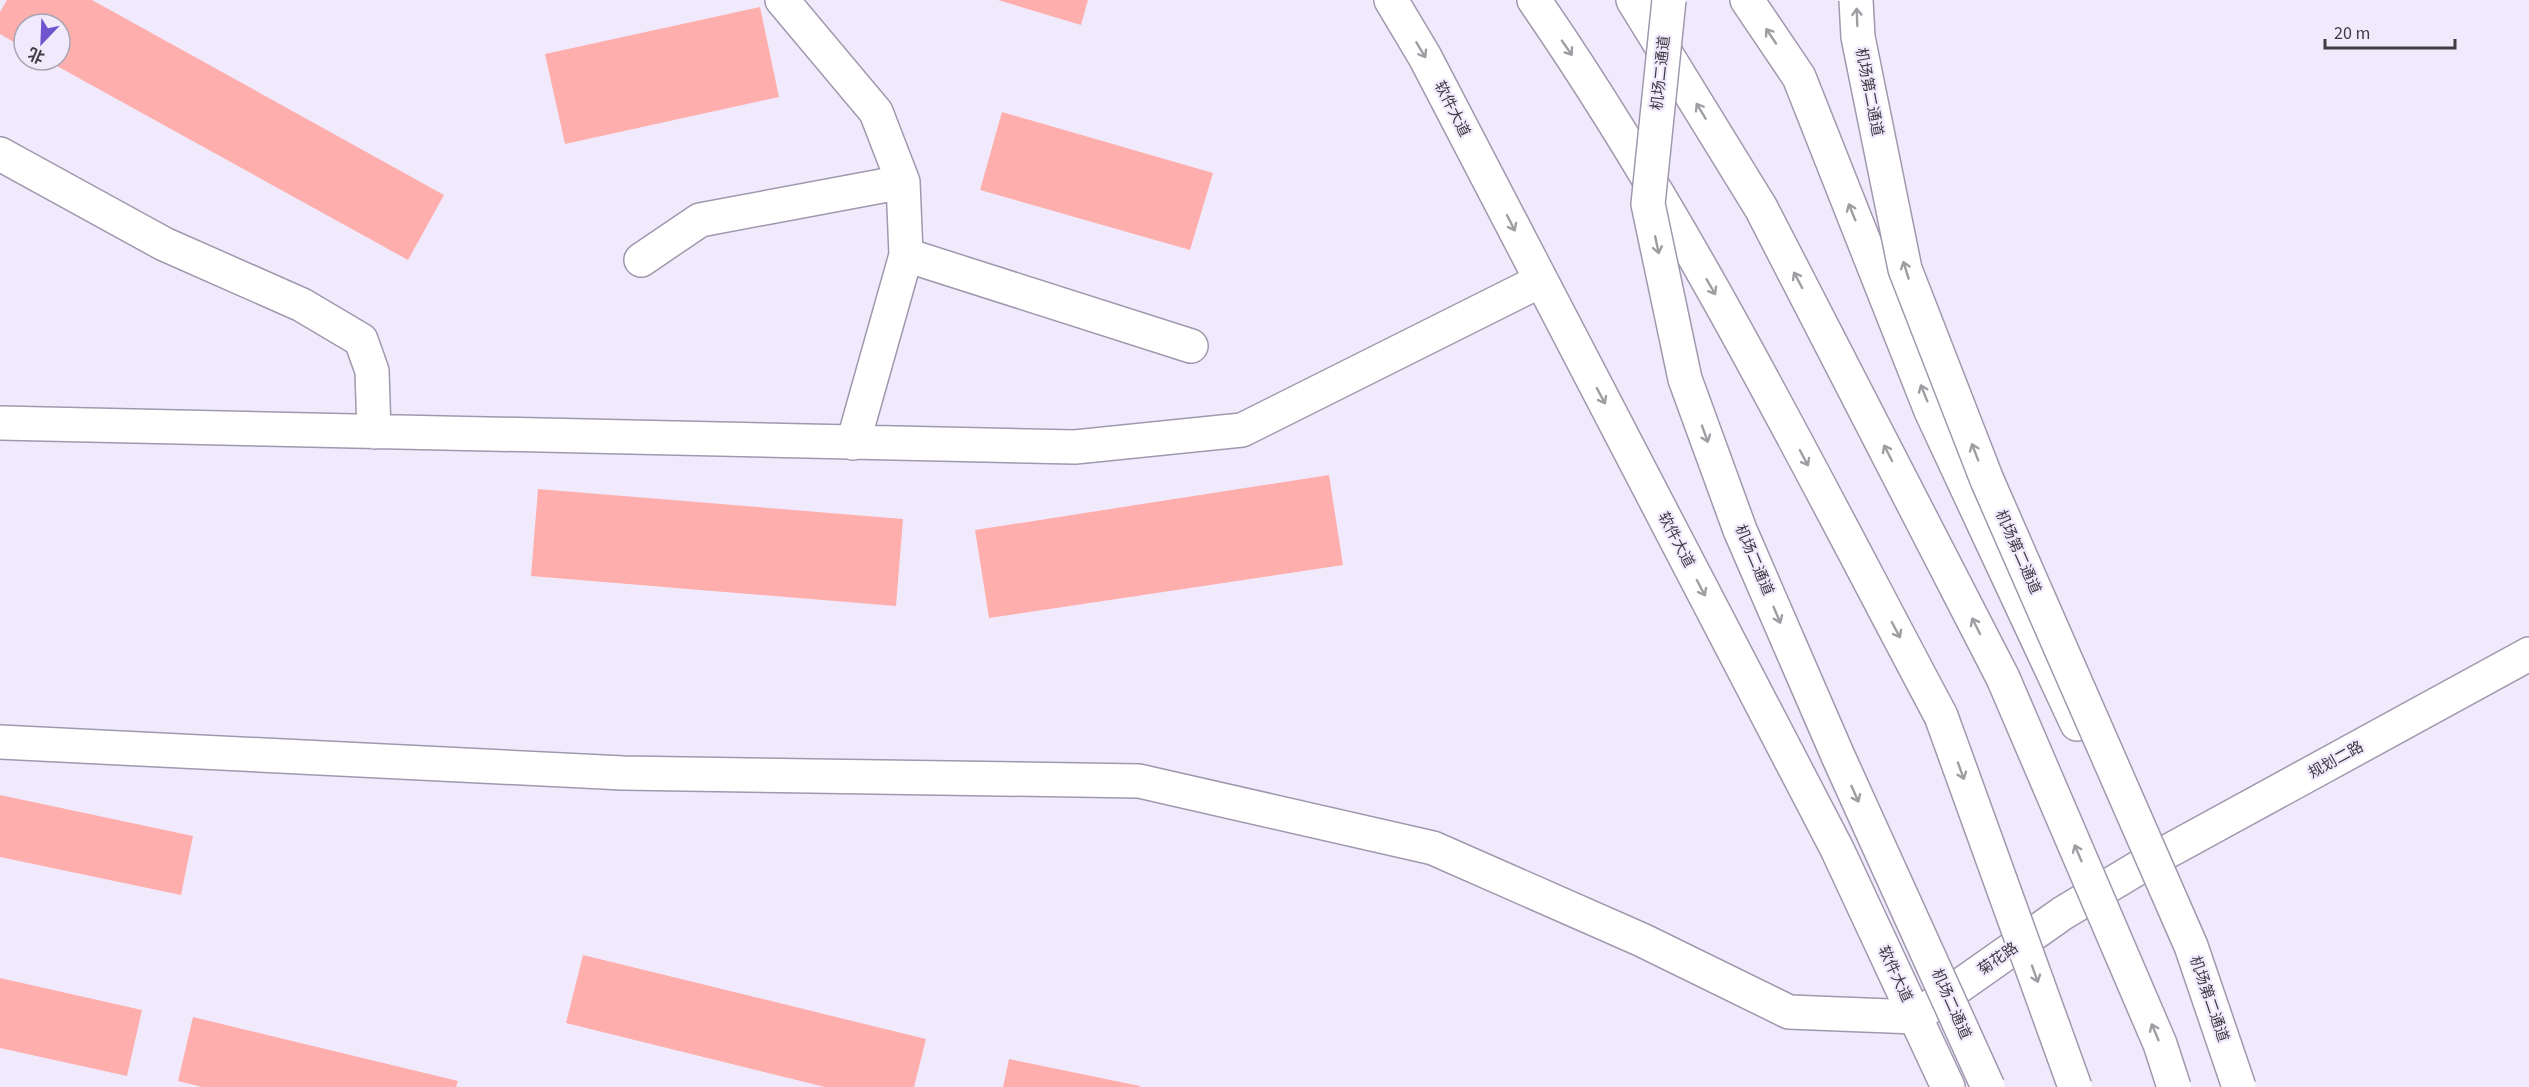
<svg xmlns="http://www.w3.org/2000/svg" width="2529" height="1087" viewBox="0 0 2529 1087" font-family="'Source Sans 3','Noto Sans SC',sans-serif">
  <rect width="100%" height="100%" fill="#f1eafd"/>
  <path fill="#feafad" d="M 7,0 L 92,0 L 444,195 L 408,260 L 46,60 L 60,60 L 60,24 L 24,24 L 24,48 L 0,34 L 0,12 Z
    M 998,0 L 1088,0 L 1081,25 Z
    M 760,7 L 779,97 L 565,144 L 545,54 Z
    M 1002,112 L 1213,173 L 1190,250 L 980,190 Z
    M 1329,475 L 1343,565 L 989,618 L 975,530 Z
    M 538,489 L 903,519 L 896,606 L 531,576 Z
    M 0,795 L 193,836 L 181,895 L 0,857 Z
    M 583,955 L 926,1039 L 914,1087 L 825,1087 L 566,1023 Z
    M 0,978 L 142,1010 L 127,1076 L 0,1048 Z
    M 193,1017 L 458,1081 L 456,1087 L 202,1087 L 178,1081 Z
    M 1009,1059 L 1140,1086 L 1140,1087 L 1003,1087 Z"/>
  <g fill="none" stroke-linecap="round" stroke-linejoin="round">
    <g stroke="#a098ad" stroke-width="36">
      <path id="street" d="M 782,0 L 876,112 L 903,182 L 906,255 L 853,443
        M 0,154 L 164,244 L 302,305 L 361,340 L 372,371 L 374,432
        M 906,255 L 1191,346
        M 641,260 L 700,220 L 903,182
        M 0,423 L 1075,447 L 1242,430 L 1540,281
        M 0,742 L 623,773 L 1139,781 L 1433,848 L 1642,940 L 1789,1012 L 1915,1017"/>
    </g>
    <g stroke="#a098ad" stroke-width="36">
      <path id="secondary" d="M 1391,0 L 1425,57 L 1837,849 L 1948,1087
        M 1747,0 L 1799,77 L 1931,411 L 2077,724
        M 1924,1011 L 2063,913 L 2143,865 L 2529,654"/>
    </g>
    <g stroke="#a098ad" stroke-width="36">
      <path id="primary" d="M 1534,0 C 1690,226 1812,474 1941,716
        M 1633,0 L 1761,208 L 2003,678"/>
    </g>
    <use href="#street" stroke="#fff" stroke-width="33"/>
    <use href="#secondary" stroke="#fff" stroke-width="33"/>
    <use href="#primary" stroke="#fff" stroke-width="33"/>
    <g stroke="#a098ad" stroke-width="36" stroke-linecap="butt">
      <path id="primary-bridge" d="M 2003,678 L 2160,1044 L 2174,1087
        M 1941,716 L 2075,1087"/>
    </g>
    <g stroke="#a098ad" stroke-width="36" stroke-linecap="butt">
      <path id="highway-bridge" d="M 1669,0 L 1648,204 L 1685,379 L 1740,530 L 1838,756 L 1988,1087
        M 1856,0 L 1858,37 L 1905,269 L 1987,480 L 2191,946 L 2239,1087"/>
    </g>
    <use href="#primary-bridge" stroke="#fff" stroke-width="33"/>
    <use href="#highway-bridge" stroke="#fff" stroke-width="33"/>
  </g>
  <defs><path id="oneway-shaft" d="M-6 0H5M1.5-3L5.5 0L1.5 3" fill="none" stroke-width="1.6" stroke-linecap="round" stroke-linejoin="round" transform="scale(1.5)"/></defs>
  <g stroke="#9e9da1">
    <use href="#oneway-shaft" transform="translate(1857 17) rotate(-92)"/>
    <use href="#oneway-shaft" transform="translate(1771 36) rotate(-124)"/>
    <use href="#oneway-shaft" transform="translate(1567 48) rotate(55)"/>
    <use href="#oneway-shaft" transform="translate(1421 50) rotate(59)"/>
    <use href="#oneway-shaft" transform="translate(1701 111) rotate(-121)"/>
    <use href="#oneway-shaft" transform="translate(1852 212) rotate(-112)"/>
    <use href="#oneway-shaft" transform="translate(1511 223) rotate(63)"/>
    <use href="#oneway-shaft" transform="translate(1657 245) rotate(78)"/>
    <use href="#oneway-shaft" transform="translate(1906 270) rotate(-107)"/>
    <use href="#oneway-shaft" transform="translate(1798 280) rotate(-118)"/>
    <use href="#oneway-shaft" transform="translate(1711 287) rotate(60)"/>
    <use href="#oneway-shaft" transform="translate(1924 393) rotate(-112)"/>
    <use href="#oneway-shaft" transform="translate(1601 396) rotate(62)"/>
    <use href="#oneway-shaft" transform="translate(1705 434) rotate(70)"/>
    <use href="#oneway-shaft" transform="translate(1975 452) rotate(-111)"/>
    <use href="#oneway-shaft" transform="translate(1888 453) rotate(-117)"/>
    <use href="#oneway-shaft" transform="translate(1804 458) rotate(62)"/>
    <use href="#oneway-shaft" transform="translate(1701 588) rotate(62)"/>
    <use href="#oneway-shaft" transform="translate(1777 615) rotate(67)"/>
    <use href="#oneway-shaft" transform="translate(1976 626) rotate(-117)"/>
    <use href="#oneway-shaft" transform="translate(1896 630) rotate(62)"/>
    <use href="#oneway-shaft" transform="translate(1961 771) rotate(70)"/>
    <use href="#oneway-shaft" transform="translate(1855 794) rotate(66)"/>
    <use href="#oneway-shaft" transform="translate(2078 853) rotate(-113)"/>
    <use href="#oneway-shaft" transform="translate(2035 974) rotate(70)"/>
    <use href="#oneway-shaft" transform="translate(2155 1032) rotate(-113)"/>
  </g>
  <g text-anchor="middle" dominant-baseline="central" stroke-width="4.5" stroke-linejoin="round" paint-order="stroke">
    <g font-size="15" fill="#3e3b43" stroke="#f1eafd">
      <text transform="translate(1661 73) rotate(-84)">机场二通道</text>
      <text transform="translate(1869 92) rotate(79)">机场第二通道</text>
      <text transform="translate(1452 109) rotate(63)">软件大道</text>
      <text transform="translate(1676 540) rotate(62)">软件大道</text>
      <text transform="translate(2018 552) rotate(66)">机场第二通道</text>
      <text transform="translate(1754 560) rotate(67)">机场二通道</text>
      <text transform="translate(2336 760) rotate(-29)">规划二路</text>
      <text transform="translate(1998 959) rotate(-35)">菊花路</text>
      <text transform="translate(1895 974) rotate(65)">软件大道</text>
      <text transform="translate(2209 999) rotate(71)">机场第二通道</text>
      <text transform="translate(1951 1004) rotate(66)">机场二通道</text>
    </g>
  </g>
  <g transform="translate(42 42) rotate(203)"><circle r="28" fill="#f1eafd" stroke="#a9a4b3" stroke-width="1.5"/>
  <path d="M0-4.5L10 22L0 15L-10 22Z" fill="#6e55ce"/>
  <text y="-9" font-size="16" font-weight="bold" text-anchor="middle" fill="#3e3b43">北</text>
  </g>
  <path d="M2325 39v9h130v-9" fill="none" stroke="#3e3b43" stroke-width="3"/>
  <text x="2334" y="39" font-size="18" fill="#3e3b43" stroke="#f1eafd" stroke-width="4.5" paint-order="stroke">20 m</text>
</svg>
